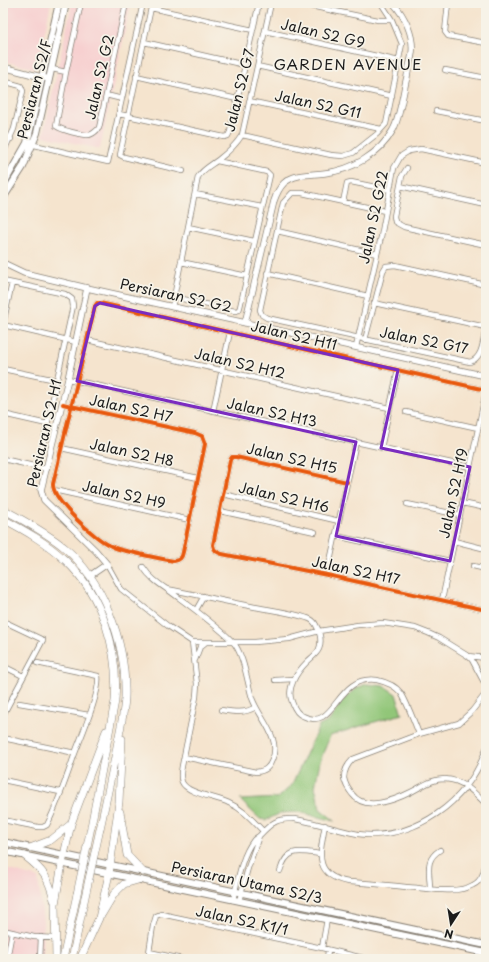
<svg xmlns="http://www.w3.org/2000/svg" width="489" height="962" viewBox="0 0 489 962" font-family="'Playpen Sans',sans-serif">
  <rect width="100%" height="100%" fill="#f7f3e8"/>
  <filter id="ink" filterUnits="userSpaceOnUse"><feTurbulence type="fractalNoise" baseFrequency=".025" numOctaves="2"/><feDisplacementMap in="SourceGraphic" scale="8" xChannelSelector="R" yChannelSelector="G"/><feConvolveMatrix kernelMatrix="1 2 1 2 8 2 1 2 1" color-interpolation-filters="sRGB"/></filter>
  <filter id="wash" filterUnits="userSpaceOnUse"><feTurbulence type="fractalNoise" baseFrequency=".012" numOctaves="4" result="noise"/><feDisplacementMap in="SourceGraphic" scale="16" xChannelSelector="R" yChannelSelector="G"/><feGaussianBlur stdDeviation="0.9" result="paint"/><feColorMatrix in="noise" values="0 0 0 0 0 0 0 0 0 0 0 0 0 0 0 0 0 1.4 0 .05"/><feComposite in="paint" operator="in"/></filter>
  <g filter="url(#wash)">
    <rect width="100%" height="100%" fill="#f5e4ce"/>
    <path fill="#f7d0d0" d="M 3,3 L 51,3 L 37,68 L 33,68 L 3,61 Z
      M 72,3 L 131,3 L 100,149 L 43,136 Z
      M 3,868 L 38,878 L 43,922 L 42,959 L 3,959 Z"/>
    <path fill="#91c678" stroke="#56714a" d="M 366,684 L 384,686 L 396,694 L 402,714 L 354,728 L 330,736 L 320,761 L 315,787 L 320,809 L 335,821 L 299,812 L 281,813 L 266,820 L 260,819 L 240,800 L 278,798 L 292,785 L 319,726 L 329,721 L 342,701 L 354,690 Z"/>
  </g>
  <g filter="url(#ink)">
    <g fill="none" stroke-linecap="round" stroke-linejoin="round">
      <g stroke="#888075" stroke-width="6">
        <path id="minor" d="M 81,3 L 66,72 L 56,126 C 61,130 81,135 88,135 C 93,135 96,131 99,128 L 126,3
          M 152,3 L 120,155 L 124,157 L 183,171
          M 296,3 L 378,20 L 392,20
          M 448,3 L 445,32 L 448,36 L 486,43
          M 479,3 L 486,5
          M 151,8 L 253,30
          M 265,31 L 399,61
          M 144,42 L 245,65
          M 257,66 L 392,96
          M 52,69 L 66,72
          M 445,70 L 486,78
          M 136,76 L 237,99
          M 3,81 L 21,86 L 23,91 L 14,129 L 3,153
          M 106,95 L 122,99
          M 249,101 L 381,129
          M 436,111 L 486,121
          M 119,114 L 224,137 L 228,136 L 230,132 L 259,3
          M 3,135 L 11,139
          M 242,135 L 331,155 L 343,156 L 353,153 L 377,134 L 386,124 L 402,44 L 392,20 L 381,3
          M 30,144 L 108,162 L 143,3
          M 407,168 L 402,176 L 394,216 L 395,222 L 404,227 L 486,245
          M 400,186 L 486,205
          M 195,194 L 262,207
          M 343,202 L 347,183 L 351,182 L 390,190
          M 385,211 L 302,193 L 292,193 L 283,203 L 281,212 L 260,310 L 262,315 L 267,318 L 470,362 C 483,358 483,340 486,328
          M 188,227 L 254,241
          M 277,231 L 377,254
          M 181,262 L 247,276
          M 267,273 L 368,296
          M 3,281 L 65,294 L 72,299 L 73,306 L 38,467
          M 174,297 L 235,311 L 239,310 L 240,307 L 270,175 L 267,172 L 217,161
          M 374,303 L 486,327
          M 172,307 L 198,177 C 203,169 210,166 218,160 C 227,153 236,145 242,135 L 271,3
          M 3,324 L 12,283
          M 3,325 L 76,342
          M 87,340 L 389,408
          M 365,340 L 383,271 L 386,266 L 395,265 L 486,285
          M 356,347 L 381,237 L 394,168 L 401,156 L 409,151 L 421,149 L 486,163
          M 3,369 L 56,380
          M 68,379 L 470,467
          M 63,404 L 71,406 L 195,433 L 202,436 L 205,444 L 183,552 C 182,558 180,560 174,561 C 161,559 148,556 135,553 C 127,551 118,550 111,546 C 96,540 52,500 53,484 L 95,306 L 97,303 L 100,303 L 486,390
          M 213,411 L 230,332
          M 406,412 L 478,428
          M 3,414 L 47,424
          M 61,448 L 198,478
          M 381,448 L 398,370
          M 3,459 L 47,469
          M 347,482 L 236,457 L 232,457 L 230,460 L 213,545 C 214,551 217,552 222,554 L 327,575 L 486,610
          M 54,490 L 190,520
          M 223,494 L 339,521
          M 462,503 L 486,508
          M 407,504 L 460,515
          M 220,511 L 315,532
          M 336,536 L 450,561
          M 454,541 L 486,549
          M 107,564 L 121,589 L 168,626 L 192,642 L 255,642 L 277,640 L 289,639 L 319,631 L 358,625 L 383,623 L 415,628 L 428,633 L 439,638 L 468,656 L 472,660 L 486,686
          M 473,566 L 486,569
          M 143,567 C 151,580 163,586 175,595 C 194,609 215,624 232,641 C 244,653 247,682 252,698 C 259,718 282,738 272,760 C 269,768 265,771 256,772 L 184,757
          M 327,575 L 356,442
          M 167,589 C 195,594 222,601 250,606 C 269,610 289,612 307,618 C 311,619 314,621 316,625 C 320,631 322,642 319,649 C 317,654 311,658 307,662 C 297,672 286,688 292,702 C 294,708 297,714 303,716 C 336,733 335,674 377,680 C 386,682 395,685 401,693 C 407,702 415,724 419,734
          M 442,600 L 486,391
          M 196,610 L 204,596
          M 3,621 L 43,640 L 3,715
          M 192,642 L 197,684 L 196,697 L 182,766 C 181,771 180,777 182,782 C 187,794 218,797 229,803 C 243,809 253,821 263,831
          M 468,656 L 486,658
          M 195,660 L 200,647 L 205,643
          M 3,666 L 23,676
          M 275,680 L 294,679
          M 486,693 L 472,711 L 459,723 L 419,734 L 353,759 C 348,764 344,770 344,778 C 345,784 348,789 352,794 C 365,812 395,800 411,792 C 423,786 431,779 445,779 C 463,780 474,792 486,804
          M 19,703 L 89,715
          M 221,710 C 234,712 244,714 256,707
          M 3,738 L 75,753
          M 3,780 L 60,792
          M 3,820 L 38,827 L 43,827 L 47,825 C 58,803 66,779 74,756 C 80,739 101,692 98,676 L 37,663
          M 325,825 C 320,853 313,875 348,882 C 367,883 387,885 406,887 C 425,888 456,895 473,885 C 482,881 484,871 486,862
          M 280,871 C 287,847 299,851 320,854
          M 430,889 C 430,872 424,860 440,850
          M 233,900 C 238,880 241,857 253,841 C 255,838 258,837 260,835 C 272,822 278,818 295,819 C 305,821 315,823 325,826 C 336,829 347,832 358,834 C 414,841 469,802 486,749
          M 239,901 L 248,868 L 259,836
          M 3,930 L 34,937 L 54,938
          M 322,948 L 327,919
          M 149,952 L 182,959
          M 7,959 L 12,932
          M 40,959 L 41,937
          M 148,959 L 153,926 L 156,916 L 161,914 L 322,948 L 367,959
          M 327,959 L 328,950"/>
      </g>
      <g stroke="#888075" stroke-width="7">
        <path id="tertiary" d="M 3,67 L 49,79
          M 3,263 L 24,273 L 87,288 L 486,376
          M 87,288 L 68,379 L 41,490 L 44,500 L 96,551 L 107,564 L 91,575
          M 245,323 L 274,201 C 276,195 279,188 284,183 C 295,173 312,175 325,173 C 352,170 380,154 393,130 C 400,118 403,92 407,77 C 408,69 411,61 412,53 C 414,36 405,16 393,3"/>
      </g>
      <g stroke="#888075" stroke-width="8">
        <path id="secondary" d="M 3,185 L 27,143 L 59,3
          M 3,198 L 23,167 L 37,133 L 66,3
          M 3,842 L 486,945
          M 3,851 L 486,953"/>
      </g>
      <g stroke="#888075" stroke-width="8">
        <path id="primary" d="M 3,509 C 24,521 46,532 65,548 C 85,565 99,587 109,612 C 120,639 126,668 125,698 C 124,714 120,730 117,746 C 112,774 106,801 100,829
          M 3,519 C 26,531 47,543 66,561 C 103,596 119,651 115,701 L 91,827
          M 120,812 L 127,855 L 143,872
          M 30,848 L 51,840 L 71,824
          M 25,856 C 43,870 49,878 54,900
          M 102,914 L 114,894 L 124,884 L 138,880
          M 56,959 L 55,904 L 62,864 L 71,824 L 106,731
          M 63,959 L 77,894
          M 72,959 L 85,897
          M 80,959 L 99,918 L 109,874 L 119,802 L 122,739"/>
      </g>
      <use href="#minor" stroke="#fff" stroke-width="4.5"/>
      <use href="#tertiary" stroke="#fff" stroke-width="5.5"/>
      <use href="#secondary" stroke="#fff" stroke-width="6"/>
      <use href="#primary" stroke="#fff" stroke-width="7"/>
      <g stroke="#888075" stroke-width="8" stroke-linecap="butt">
        <path id="primary-bridge" d="M 77,894 L 91,827
          M 85,897 L 100,829"/>
      </g>
      <use href="#primary-bridge" stroke="#fff" stroke-width="7"/>
      <g stroke="#f7f3e8" stroke-width="6">
        <path id="cycleway" d="M 63,404 L 71,406 L 195,433 L 202,436 L 205,444 L 183,552 C 182,558 180,560 174,561 C 161,559 148,556 135,553 C 127,551 118,550 111,546 C 96,540 52,500 53,484 L 95,306 L 97,303 L 100,303 L 486,390
          M 347,482 L 236,457 L 232,457 L 230,460 L 213,545 C 214,551 217,552 222,554 L 327,575 L 486,610"/>
      </g>
      <use href="#cycleway" stroke="#e8590c" stroke-width="4"/>
    </g>
  </g>
  <path fill="none" stroke="#7b2cbf" stroke-width="3" stroke-linejoin="round" d="M 100,303 L 398,370 L 381,448 L 470,467 L 450,561 L 336,536 L 356,442 L 77,381 L 95,306 Z"/>
  <g text-anchor="middle" dominant-baseline="central" stroke-width="3.5" stroke-linejoin="round" paint-order="stroke">
    <g font-size="14" fill="#1c1c1c" stroke="#f7f3e8">
      <text transform="translate(323 33) rotate(13)">Jalan S2 G9</text>
      <text transform="translate(99 77) rotate(-77)">Jalan S2 G2</text>
      <text transform="translate(34 89) rotate(-76)">Persiaran S2/F</text>
      <text transform="translate(239 90) rotate(-76)">Jalan S2 G7</text>
      <text transform="translate(318 104) rotate(12)">Jalan S2 G11</text>
      <text transform="translate(373 217) rotate(-78)">Jalan S2 G22</text>
      <text transform="translate(176 295) rotate(12)">Persiaran S2 G2</text>
      <text transform="translate(294 335) rotate(13)">Jalan S2 H11</text>
      <text transform="translate(424 340) rotate(11)">Jalan S2 G17</text>
      <text transform="translate(240 363) rotate(13)">Jalan S2 H12</text>
      <text transform="translate(131 408) rotate(12)">Jalan S2 H7</text>
      <text transform="translate(272 412) rotate(12)">Jalan S2 H13</text>
      <text transform="translate(44 433) rotate(-77)">Persiaran S2 H1</text>
      <text transform="translate(132 452) rotate(12)">Jalan S2 H8</text>
      <text transform="translate(292 458) rotate(13)">Jalan S2 H15</text>
      <text transform="translate(453 493) rotate(-78)">Jalan S2 H19</text>
      <text transform="translate(124 494) rotate(12)">Jalan S2 H9</text>
      <text transform="translate(284 497) rotate(13)">Jalan S2 H16</text>
      <text transform="translate(356 570) rotate(12)">Jalan S2 H17</text>
      <text transform="translate(247 882) rotate(12)">Persiaran Utama S2/3</text>
      <text transform="translate(242 920) rotate(12)">Jalan S2 K1/1</text>
    </g>
    <g font-size="15" letter-spacing="1" fill="#1c1c1c" stroke="#f7f3e8">
      <text x="348" y="63">GARDEN AVENUE</text>
    </g>
  </g>
  <rect width="489" height="962" fill="none" stroke="#f7f3e8" stroke-width="16"/>
  <g transform="translate(451 924) rotate(192)" stroke="#f7f3e8" stroke-width="3" paint-order="stroke">
  <path d="M0-3L7 15L0 10L-7 15Z" fill="#1c1c1c"/>
  <text y="-6" font-size="11" font-weight="bold" text-anchor="middle" fill="#1c1c1c">N</text>
  </g>
</svg>
